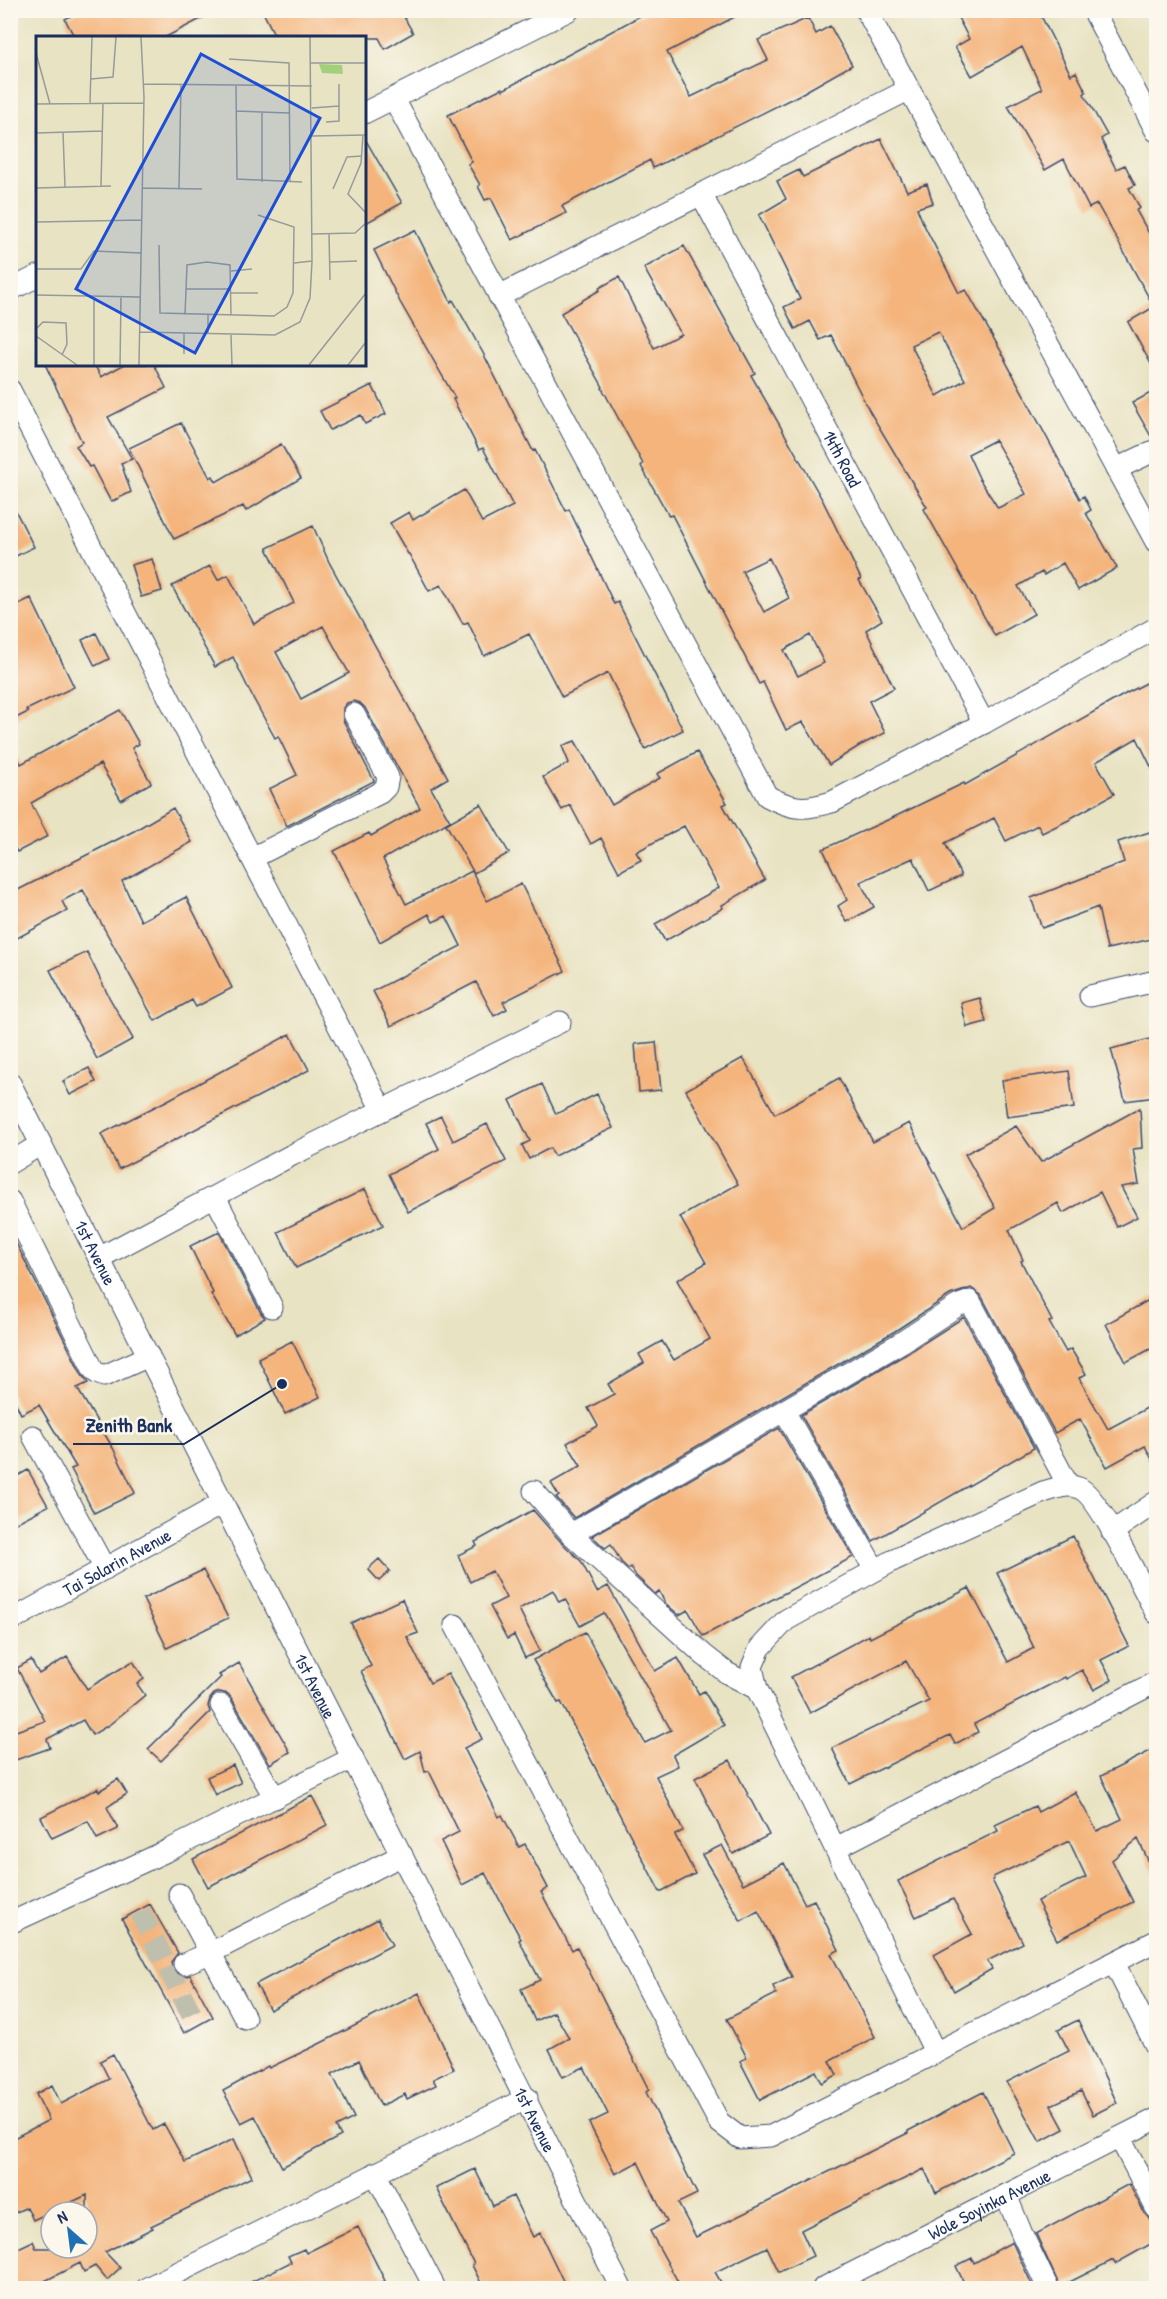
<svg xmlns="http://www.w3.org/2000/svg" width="1167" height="2299" viewBox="0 0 1167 2299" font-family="'Patrick Hand',sans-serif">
  <rect width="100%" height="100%" fill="#fbf7ec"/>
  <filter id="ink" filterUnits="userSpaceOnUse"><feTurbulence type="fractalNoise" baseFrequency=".0167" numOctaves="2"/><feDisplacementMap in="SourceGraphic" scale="12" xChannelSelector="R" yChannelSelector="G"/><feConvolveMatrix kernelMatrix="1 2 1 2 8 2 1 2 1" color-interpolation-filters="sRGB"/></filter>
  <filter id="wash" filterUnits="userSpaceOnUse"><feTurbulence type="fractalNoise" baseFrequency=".008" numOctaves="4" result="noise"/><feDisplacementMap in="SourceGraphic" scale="24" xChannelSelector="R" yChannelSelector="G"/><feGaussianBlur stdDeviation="1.35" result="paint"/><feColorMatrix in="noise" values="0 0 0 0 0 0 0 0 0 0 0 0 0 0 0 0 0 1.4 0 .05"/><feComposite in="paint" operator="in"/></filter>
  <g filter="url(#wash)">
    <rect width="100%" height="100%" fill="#e8e3c2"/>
    <g id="blocks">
      <path fill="#f4b47b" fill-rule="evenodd" d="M 82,10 L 218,10 L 164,38 L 75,38 L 65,19 Z
        M 262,10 L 400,10 L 413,33 L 385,49 L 379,38 L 276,38 Z
        M 651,10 L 748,10 L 667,52 L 691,97 L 768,60 L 758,40 L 808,18 L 816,34 L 830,26 L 852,65 L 799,95 L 653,168 L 650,160 L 562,206 L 566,213 L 512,240 L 491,198 L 485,200 L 478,186 L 480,185 L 468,164 L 472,162 L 448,115 L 502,88 L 503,90 Z
        M 954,10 L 1038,10 L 1071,75 L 1076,72 L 1086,92 L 1084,94 L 1107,135 L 1101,139 L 1116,169 L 1125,165 L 1135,185 L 1129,188 L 1140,208 L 1136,210 L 1150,235 L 1156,232 L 1156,373 L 1128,322 L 1154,307 L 1115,236 L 1097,204 L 1089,208 L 1064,159 L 1045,170 L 1008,106 L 1042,89 L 1022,47 L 972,76 L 955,47 L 969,39 Z
        M 364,137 L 402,203 L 364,224 Z
        M 881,139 L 907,191 L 927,184 L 933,203 L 917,208 L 923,223 L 959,293 L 966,290 L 1006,360 L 1005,360 L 1080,499 L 1084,496 L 1091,510 L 1086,513 L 1117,568 L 1078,590 L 1063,563 L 1044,575 L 1042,572 L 1018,586 L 1034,614 L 995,636 L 924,509 L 927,507 L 870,412 L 831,335 L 820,340 L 810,321 L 795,329 L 784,307 L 800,299 L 759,215 L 786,199 L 777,181 L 799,170 L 803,177 ZM 938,332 L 965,380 L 937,396 L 911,345 ZM 995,440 L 1026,494 L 998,508 L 980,480 L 968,454 Z
        M 415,230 L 451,302 L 453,300 L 483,353 L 533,451 L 535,450 L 566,511 L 569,509 L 614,604 L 618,602 L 683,730 L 645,749 L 608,673 L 562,697 L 529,634 L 484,656 L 468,622 L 463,624 L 441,585 L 429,591 L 409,554 L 408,554 L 390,523 L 409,512 L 413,520 L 464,490 L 482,522 L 513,506 L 483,448 L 479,450 L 453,399 L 455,398 L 400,302 L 374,250 Z
        M 684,246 L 755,373 L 751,375 L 823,501 L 861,579 L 859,580 L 882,620 L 866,630 L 894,688 L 869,701 L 885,733 L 859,746 L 829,765 L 803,722 L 786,730 L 763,682 L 759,684 L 672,515 L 669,516 L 641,466 L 643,464 L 602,388 L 603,387 L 561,313 L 600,290 L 599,288 L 619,277 L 654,348 L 681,334 L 644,268 ZM 769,558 L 789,598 L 764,612 L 742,571 ZM 810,635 L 824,663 L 798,676 L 784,650 Z
        M 45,364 L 94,364 L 101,377 L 125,364 L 154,364 L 166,388 L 108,417 L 132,459 L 121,463 L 131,492 L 111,502 L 92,466 L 89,467 L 76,446 L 82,442 Z
        M 372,385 L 386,414 L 365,424 L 361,415 L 330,430 L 320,411 Z
        M 1156,390 L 1156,437 L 1152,438 L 1132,403 Z
        M 181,423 L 210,478 L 213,476 L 216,482 L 281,444 L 301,478 L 246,511 L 243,506 L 174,539 L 129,448 Z
        M 10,500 L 34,547 L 10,559 Z
        M 313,526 L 329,562 L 448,778 L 431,788 L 450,821 L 383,859 L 406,904 L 472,871 L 487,901 L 521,884 L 565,971 L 503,1002 L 507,1009 L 494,1016 L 476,982 L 391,1026 L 373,991 L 461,946 L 446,916 L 433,922 L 429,914 L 380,942 L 334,851 L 369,833 L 371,836 L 420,808 L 365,708 L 360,703 L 354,701 L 347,703 L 343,708 L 343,720 L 374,781 L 287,826 L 269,789 L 297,775 L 278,736 L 275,738 L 252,696 L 233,657 L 215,667 L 172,586 L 210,566 L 218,580 L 228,575 L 254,624 L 294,603 L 267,548 ZM 323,626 L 349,673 L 301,699 L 276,652 Z
        M 152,559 L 162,591 L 141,597 L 131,565 Z
        M 31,598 L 74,687 L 26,710 L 28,712 L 10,721 L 10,608 Z
        M 96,633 L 109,659 L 95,666 L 82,640 Z
        M 1156,678 L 1156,777 L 1137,738 L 1096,762 L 1114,794 L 1071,818 L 1071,819 L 1042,833 L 1038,825 L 1006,841 L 994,818 L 945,843 L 961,876 L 929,891 L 913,858 L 860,882 L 874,907 L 847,922 L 838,906 L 847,900 L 823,849 L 892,818 L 964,783 L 965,785 L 1127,693 Z
        M 120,710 L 139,744 L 132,748 L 151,783 L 121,800 L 100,764 L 31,803 L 48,836 L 17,852 L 10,840 L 10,742 L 21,764 Z
        M 575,741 L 612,805 L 660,778 L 657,774 L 697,752 L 727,803 L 723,805 L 765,880 L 722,905 L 723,908 L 665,941 L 655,924 L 719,888 L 684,826 L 636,852 L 641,860 L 619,872 L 601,838 L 591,844 L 570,805 L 562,810 L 543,777 L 569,763 L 562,746 Z
        M 481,804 L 509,853 L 474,873 L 446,824 Z
        M 173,808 L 192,842 L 122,881 L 141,921 L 186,897 L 232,988 L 196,1007 L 192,1000 L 155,1021 L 83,890 L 62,901 L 67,911 L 10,942 L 10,894 L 134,831 Z
        M 1156,830 L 1156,938 L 1107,949 L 1098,907 L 1042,928 L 1031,898 L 1124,862 L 1118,842 Z
        M 87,952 L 109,997 L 133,1039 L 97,1059 L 50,970 Z
        M 980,998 L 986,1022 L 967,1027 L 961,1003 Z
        M 290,1034 L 309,1070 L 119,1169 L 101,1134 L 168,1100 Z
        M 1154,1038 L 1156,1046 L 1156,1097 L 1125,1101 L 1111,1049 Z
        M 656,1042 L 661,1090 L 639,1092 L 635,1044 Z
        M 743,1058 L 775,1114 L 839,1078 L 873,1142 L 909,1123 L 963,1227 L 995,1208 L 965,1154 L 1016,1126 L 1041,1162 L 1140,1108 L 1142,1148 L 1133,1149 L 1139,1184 L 1121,1187 L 1137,1217 L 1117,1227 L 1100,1192 L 1063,1213 L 1058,1203 L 1009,1230 L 1023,1260 L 1021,1261 L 1052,1321 L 1049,1322 L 1066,1352 L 1071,1349 L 1086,1374 L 1079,1378 L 1108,1429 L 1156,1403 L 1156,1467 L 1145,1446 L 1107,1467 L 1080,1419 L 1055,1433 L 981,1295 L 971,1288 L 950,1295 L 895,1331 L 574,1518 L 556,1497 L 559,1496 L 551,1483 L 581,1466 L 567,1443 L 598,1426 L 588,1408 L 614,1394 L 608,1384 L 644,1363 L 639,1354 L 662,1341 L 674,1360 L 710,1339 L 677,1280 L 706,1263 L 680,1217 L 738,1184 L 686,1090 Z
        M 89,1068 L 96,1082 L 70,1095 L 63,1081 Z
        M 1069,1071 L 1074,1108 L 1007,1117 L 1002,1080 Z
        M 542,1084 L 556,1114 L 597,1094 L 613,1128 L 554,1156 L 550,1148 L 529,1159 L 522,1145 L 530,1141 L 510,1100 Z
        M 441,1116 L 453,1141 L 487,1124 L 506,1161 L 408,1212 L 389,1174 L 439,1149 L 426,1123 Z
        M 365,1189 L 383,1225 L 296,1268 L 278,1232 Z
        M 10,1231 L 82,1375 L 88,1383 L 77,1388 L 113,1448 L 135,1493 L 94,1513 L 71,1469 L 76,1467 L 39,1405 L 21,1414 L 10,1391 Z
        M 219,1232 L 261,1313 L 265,1318 L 235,1335 L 211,1294 L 213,1293 L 190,1246 Z
        M 1156,1296 L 1156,1346 L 1126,1362 L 1106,1324 Z
        M 964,1317 L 1034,1448 L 873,1541 L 801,1415 L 908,1353 Z
        M 292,1341 L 320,1397 L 285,1414 L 258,1358 Z
        M 779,1428 L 853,1557 L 703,1636 L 688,1610 L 679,1615 L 665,1603 L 659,1591 L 655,1594 L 636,1576 L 631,1567 L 628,1569 L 621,1562 L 611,1544 L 605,1548 L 592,1536 Z
        M 28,1470 L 48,1506 L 10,1526 L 10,1480 Z
        M 533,1510 L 561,1542 L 581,1561 L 597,1592 L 608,1586 L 655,1671 L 678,1658 L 699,1694 L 704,1691 L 724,1725 L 673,1755 L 678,1766 L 656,1776 L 683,1831 L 675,1835 L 695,1874 L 660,1892 L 561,1702 L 558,1703 L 533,1660 L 585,1632 L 645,1743 L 671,1730 L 604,1613 L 580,1626 L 565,1599 L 559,1602 L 553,1590 L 519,1609 L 540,1651 L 525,1658 L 514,1635 L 507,1639 L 490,1606 L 506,1598 L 492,1571 L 470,1582 L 458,1555 L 477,1546 L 475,1542 Z
        M 1073,1536 L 1129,1646 L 1101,1660 L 1112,1680 L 1094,1690 L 1082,1670 L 1066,1679 L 1065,1677 L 974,1724 L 978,1732 L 955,1744 L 950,1735 L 850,1784 L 832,1748 L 929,1701 L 906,1661 L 810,1713 L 791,1677 L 869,1635 L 870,1638 L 969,1588 L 1008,1662 L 1034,1648 L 997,1573 Z
        M 379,1559 L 390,1571 L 379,1581 L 368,1569 Z
        M 203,1570 L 228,1618 L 167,1648 L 143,1599 Z
        M 402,1599 L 418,1633 L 407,1637 L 430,1683 L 448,1674 L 471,1716 L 482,1739 L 464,1748 L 499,1817 L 502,1815 L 519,1847 L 525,1844 L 548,1888 L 541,1892 L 572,1950 L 577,1947 L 649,2090 L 646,2092 L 697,2194 L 678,2203 L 696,2237 L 908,2133 L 908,2131 L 983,2092 L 1014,2153 L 936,2193 L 924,2169 L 817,2222 L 801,2230 L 813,2256 L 779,2272 L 767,2247 L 715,2272 L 722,2284 L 713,2289 L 682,2289 L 650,2231 L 667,2222 L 638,2162 L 615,2174 L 589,2123 L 608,2114 L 584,2067 L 563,2077 L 549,2049 L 569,2038 L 554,2012 L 535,2021 L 521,1989 L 540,1980 L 519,1940 L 521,1939 L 485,1873 L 462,1885 L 441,1841 L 459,1832 L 429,1771 L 425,1772 L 420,1751 L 405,1759 L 361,1671 L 371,1666 L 351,1623 Z
        M 67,1657 L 87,1689 L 133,1661 L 144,1679 L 137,1684 L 145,1695 L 109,1725 L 92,1735 L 83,1720 L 47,1739 L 50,1748 L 10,1762 L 10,1733 L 45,1721 L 17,1668 L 31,1660 L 39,1674 Z
        M 239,1663 L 290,1752 L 270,1764 L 232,1699 L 228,1694 L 220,1692 L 214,1694 L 210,1699 L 208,1706 L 210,1712 L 161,1761 L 148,1749 L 221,1677 L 219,1675 Z
        M 1156,1748 L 1156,1877 L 1138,1839 L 1112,1860 L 1133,1902 L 1057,1940 L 1037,1901 L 1086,1877 L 1069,1841 L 993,1877 L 994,1879 L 992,1880 L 1023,1943 L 987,1961 L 992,1969 L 954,1991 L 934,1955 L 972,1934 L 953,1899 L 916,1917 L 898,1881 L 998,1831 L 995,1825 L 1035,1806 L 1038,1812 L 1075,1792 L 1097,1831 L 1122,1819 L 1101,1776 Z
        M 730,1760 L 769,1835 L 733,1854 L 695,1778 Z
        M 233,1765 L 241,1783 L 215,1795 L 207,1777 Z
        M 118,1779 L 127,1794 L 107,1807 L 118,1829 L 97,1839 L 88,1821 L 52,1838 L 41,1817 L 98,1788 L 99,1791 Z
        M 312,1796 L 327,1825 L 208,1887 L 193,1859 Z
        M 722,1845 L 743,1884 L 784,1863 L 805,1904 L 814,1900 L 839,1950 L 831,1954 L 875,2037 L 830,2061 L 837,2075 L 822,2083 L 816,2071 L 760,2100 L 740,2061 L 747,2058 L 727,2019 L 776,1994 L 773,1986 L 792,1977 L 758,1911 L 741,1921 L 702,1855 Z
        M 150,1904 L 178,1953 L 171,1962 L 173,1969 L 182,1977 L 190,1975 L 213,2017 L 184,2033 L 122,1919 Z
        M 378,1919 L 392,1945 L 270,2010 L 256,1984 Z
        M 419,1993 L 454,2069 L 433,2079 L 436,2085 L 407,2099 L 405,2094 L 381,2106 L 359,2060 L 332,2074 L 354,2118 L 336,2127 L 341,2136 L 282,2167 L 255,2116 L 241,2123 L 223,2091 L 268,2066 L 269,2068 L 317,2045 Z
        M 1078,2020 L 1117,2103 L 1093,2115 L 1081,2091 L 1051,2105 L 1064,2129 L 1040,2142 L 1007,2082 L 1069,2051 L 1058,2030 Z
        M 113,2054 L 153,2130 L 164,2124 L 185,2162 L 234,2139 L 252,2177 L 151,2226 L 153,2228 L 105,2252 L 120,2268 L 107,2280 L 95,2266 L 84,2272 L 80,2263 L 29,2289 L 10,2289 L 10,2252 L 33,2241 L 36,2248 L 87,2248 L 87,2195 L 33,2220 L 27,2207 L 10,2215 L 10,2140 L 49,2120 L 36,2094 L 52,2085 L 61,2104 L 109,2079 L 100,2061 Z
        M 475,2169 L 493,2206 L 513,2196 L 533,2237 L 540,2233 L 567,2289 L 484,2289 L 472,2265 L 474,2264 L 436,2188 Z
        M 1129,2184 L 1145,2214 L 1150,2219 L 1156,2221 L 1156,2241 L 1115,2264 L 1113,2260 L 1060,2287 L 1036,2234 Z
        M 358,2227 L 385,2281 L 370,2289 L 237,2289 L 291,2262 L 288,2256 L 304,2249 L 306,2253 Z
        M 1012,2242 L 1034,2289 L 967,2289 L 956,2266 L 972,2258 L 974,2263 Z"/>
    </g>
  </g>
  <g filter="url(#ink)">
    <use href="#blocks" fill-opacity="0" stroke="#3a4a6d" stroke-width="1.5"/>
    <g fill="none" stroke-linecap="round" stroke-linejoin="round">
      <path stroke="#bfbfae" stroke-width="21" stroke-dasharray="21 10" stroke-linecap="butt" d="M 140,1912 L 195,2021"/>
      <g stroke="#3a4a6d" stroke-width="23">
        <g id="minor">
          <path d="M 866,10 L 1156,542"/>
          <path d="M 1093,10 L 1156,131"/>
          <path d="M 394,99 L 767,796 C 793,810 804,810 832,802 L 984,723 L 1156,628"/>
          <path d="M 364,113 L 569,10"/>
          <path id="s1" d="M 701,194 L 984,723"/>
          <path d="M 10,290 L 38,276"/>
          <path d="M 499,296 L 908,90"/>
          <path d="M 10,390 L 382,1110"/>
          <path d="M 1116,469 L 1156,450"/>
          <path d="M 252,858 L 380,793 L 386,787 L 388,777 L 354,714"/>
          <path d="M 1090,996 L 1156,981"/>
          <path id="s2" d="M 10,1083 L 621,2288"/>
          <path d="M 10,1163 L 41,1144"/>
          <path d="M 215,1197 L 272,1307"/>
          <path d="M 10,1201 L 93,1369 L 97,1373 L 104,1376 L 149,1356"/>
          <path d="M 99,1258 L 292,1155 L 560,1022"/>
          <path d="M 784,1411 L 875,1570"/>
          <path d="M 33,1436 L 105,1569"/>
          <path d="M 534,1491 L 571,1534 L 704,1655 L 727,1673 L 757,1689"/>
          <path d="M 1112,1532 L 1156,1502"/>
          <path d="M 571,1534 L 902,1342 L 957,1306 L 970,1301 L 1068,1485"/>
          <path id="s3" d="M 10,1621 L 223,1503"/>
          <path d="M 455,1625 L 719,2122 L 740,2138 L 771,2136 L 1156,1941"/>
          <path d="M 221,1705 L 275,1798"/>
          <path d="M 836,1848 L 1156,1682"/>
          <path d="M 179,1894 L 245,2018"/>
          <path d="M 10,1923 L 171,1849 L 353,1758"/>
          <path d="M 1114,1963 L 1156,2046"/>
          <path d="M 184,1964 L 210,1953 L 402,1855"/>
          <path d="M 935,2052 L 757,1689 L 752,1667 L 760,1648 L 786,1620 L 894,1560 L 1043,1492 C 1055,1489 1067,1483 1079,1488 C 1099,1495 1144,1591 1156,1613"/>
          <path d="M 1120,2138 L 1156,2208"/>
          <path d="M 375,2173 L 435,2288"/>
          <path d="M 1006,2195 L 1022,2234 L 1048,2288"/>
          <path d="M 147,2288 L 527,2098"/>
          <path id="s4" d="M 823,2288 L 1156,2119"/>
        </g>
      </g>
      <use href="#minor" stroke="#fff" stroke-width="21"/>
    </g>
  </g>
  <g text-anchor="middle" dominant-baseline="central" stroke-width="5" stroke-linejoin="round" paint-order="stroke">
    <g font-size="18" fill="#1b2f5e" stroke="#fbf7ec">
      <text stroke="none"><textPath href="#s1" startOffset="300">14th Road</textPath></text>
      <text stroke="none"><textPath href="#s2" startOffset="190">1st Avenue</textPath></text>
      <text stroke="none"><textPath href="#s3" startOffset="122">Tai Solarin Avenue</textPath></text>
      <text stroke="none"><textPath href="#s2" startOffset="676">1st Avenue</textPath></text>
      <text stroke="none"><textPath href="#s2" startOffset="1162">1st Avenue</textPath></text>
      <text stroke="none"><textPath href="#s4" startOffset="186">Wole Soyinka Avenue</textPath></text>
    </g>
  </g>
  <g transform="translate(36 36)">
    <rect width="330" height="330" fill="#e8e3c2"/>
    <path d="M 283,28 L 306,29 L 307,38 L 286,37 Z" fill="#a4d07d"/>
    <path fill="none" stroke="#969b9a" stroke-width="1.5" d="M 0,17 L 14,68M 193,23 L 253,27 L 254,145M 275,27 L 330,27M 55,43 L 77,41 L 80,1M 108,48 L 276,50M 200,50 L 201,143 L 266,146M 54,67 L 56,1M 0,68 L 108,67M 276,72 L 303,70M 200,75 L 253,77M 226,76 L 226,146M 290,86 L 303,85 L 303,48M 27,96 L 29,151M 0,97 L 66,95M 327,99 L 325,127 L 312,158 L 330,177M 276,100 L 330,99M 65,150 L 67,67M 0,152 L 75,150M 106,152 L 166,153M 143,152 L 145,48M 297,153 L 311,121 L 326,120M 0,186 L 106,184M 276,198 L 319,197 L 330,187M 293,198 L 294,244M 123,209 L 124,277 L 238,280 L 251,271 L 257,257 L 258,191 L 222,179M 294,226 L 321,225M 258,227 L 276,225M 0,233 L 45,233 L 58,215 L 105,217M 195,235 L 216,233M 150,253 L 195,253M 195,257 L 222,257M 0,259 L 104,261M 149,279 L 151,229 L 171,226 L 194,229 L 195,280M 0,293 L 7,286 L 30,287 L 31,308 L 26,319M 104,296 L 239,299 L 264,286 L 274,262 L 276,225 L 274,1M 172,298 L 172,279M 195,299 L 196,329M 0,300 L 41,329M 148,318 L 148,297M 58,329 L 58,260M 84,329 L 85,261M 103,329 L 108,61 L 105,1M 273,329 L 330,257M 312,329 L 330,306"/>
    <path fill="#1d4ed8" fill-opacity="0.15" stroke="#1d4ed8" stroke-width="3" d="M 165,18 L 284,82 L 159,317 L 40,253 Z"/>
    <rect width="330" height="330" fill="none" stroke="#1b2f5e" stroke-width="3"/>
  </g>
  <path fill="none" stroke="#1b2f5e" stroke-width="2" d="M282 1384L184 1444H73"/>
  <circle fill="#1b2f5e" stroke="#fbf7ec" stroke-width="2" cx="282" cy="1384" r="6"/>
  <g font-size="20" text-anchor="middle" font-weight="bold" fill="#1b2f5e" stroke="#fbf7ec" stroke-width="5" stroke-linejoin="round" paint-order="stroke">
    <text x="129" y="1432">Zenith Bank</text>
  </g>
  <rect width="1167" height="2299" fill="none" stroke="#fbf7ec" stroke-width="36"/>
  <g transform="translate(69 2230) rotate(332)"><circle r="28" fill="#fbf7ec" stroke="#a1a7b3" stroke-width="1.5"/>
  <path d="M0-4.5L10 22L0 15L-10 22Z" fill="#1f6fb2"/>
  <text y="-9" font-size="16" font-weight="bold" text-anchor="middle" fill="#1b2f5e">N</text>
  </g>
</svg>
